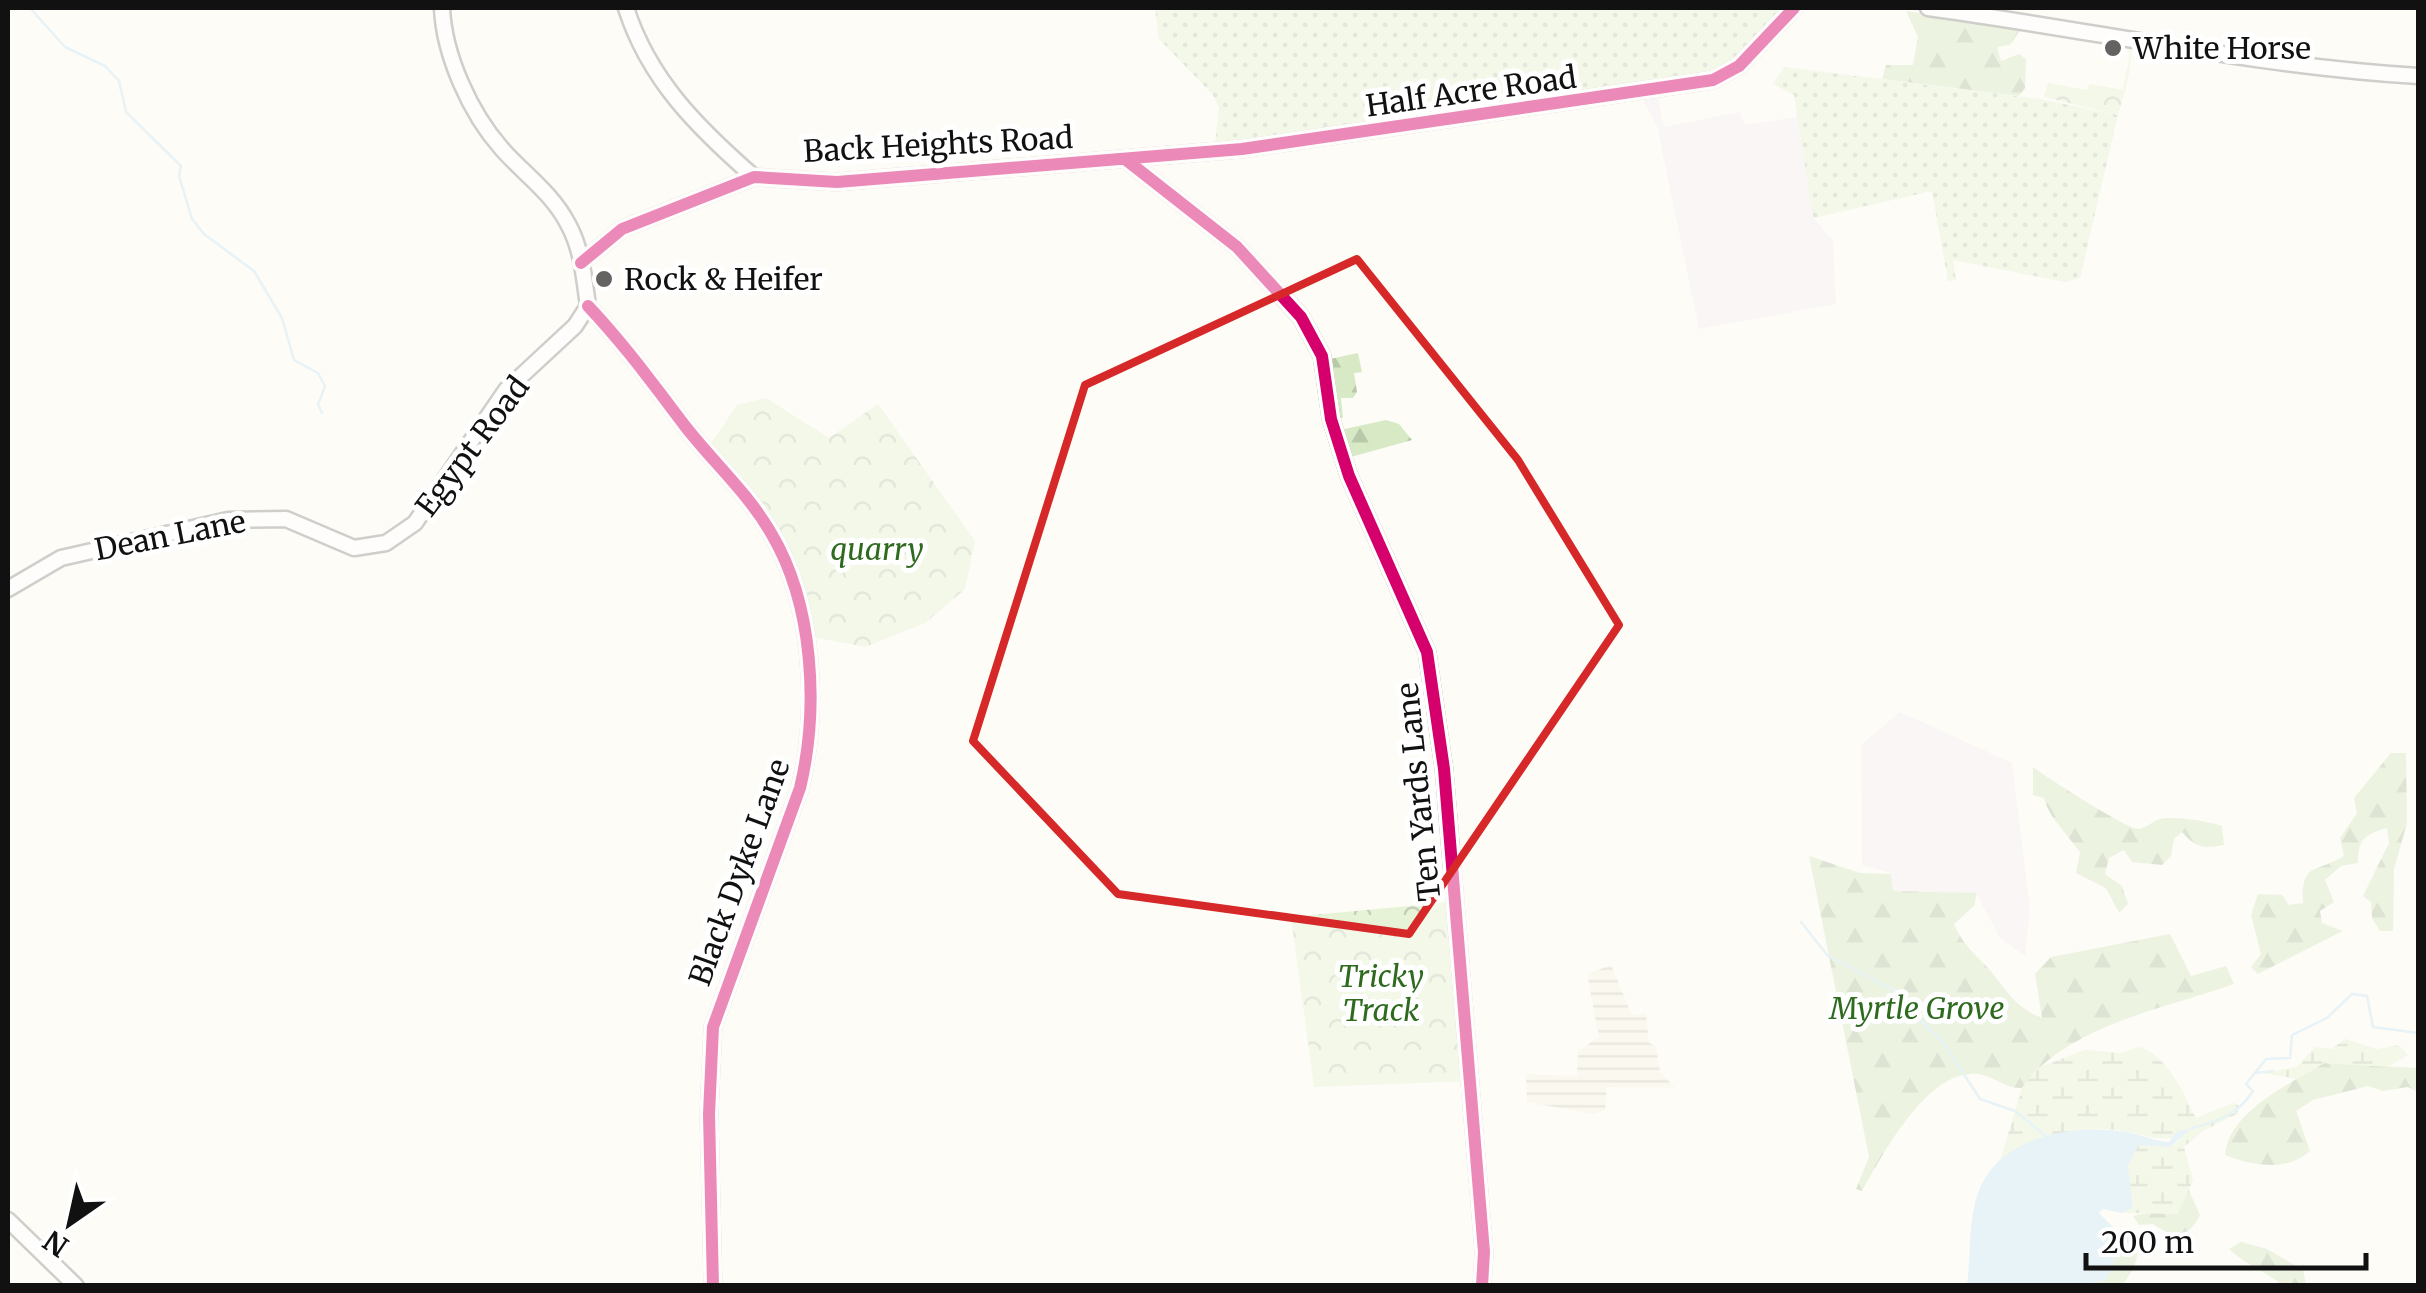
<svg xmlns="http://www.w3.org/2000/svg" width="2426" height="1293" viewBox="0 0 2426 1293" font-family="Merriweather,serif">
  <defs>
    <pattern id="farmland-rules" width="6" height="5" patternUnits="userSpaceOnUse" patternTransform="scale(2.5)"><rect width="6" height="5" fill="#f9f7e4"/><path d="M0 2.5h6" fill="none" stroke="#d4d3c3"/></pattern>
    <pattern id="grass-dots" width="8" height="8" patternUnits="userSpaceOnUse" patternTransform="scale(2.5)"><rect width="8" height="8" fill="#e7f3d7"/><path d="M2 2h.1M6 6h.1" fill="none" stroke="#c5cfb8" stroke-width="1.8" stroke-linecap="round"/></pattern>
    <pattern id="forest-firs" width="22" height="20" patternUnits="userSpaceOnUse" patternTransform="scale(2.5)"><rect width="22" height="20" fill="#d8eac5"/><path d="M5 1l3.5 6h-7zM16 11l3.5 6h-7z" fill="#b8c8a8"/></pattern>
    <pattern id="wetland-marsh" width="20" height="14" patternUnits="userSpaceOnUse" patternTransform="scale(2.5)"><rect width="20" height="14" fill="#e7f3d7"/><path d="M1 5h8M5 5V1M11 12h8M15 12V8" fill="none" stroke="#c5cfb8"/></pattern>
    <pattern id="park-crowns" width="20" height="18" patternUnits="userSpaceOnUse" patternTransform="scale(2.5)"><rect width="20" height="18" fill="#e7f3d7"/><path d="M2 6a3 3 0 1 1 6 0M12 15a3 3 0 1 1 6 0" fill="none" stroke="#c5cfb8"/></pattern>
  </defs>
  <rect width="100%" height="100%" fill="#fdfcf7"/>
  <path fill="#f5f0f3" d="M 1657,93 L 1664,127 L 1740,112 L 1745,125 L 1798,117 L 1813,217 L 1833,241 L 1836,304 L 1699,329 L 1657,126 L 1640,95 Z
    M 1900,712 L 2012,763 L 2030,909 L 2025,956 L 2000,938 L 1976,893 L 1892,891 L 1891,873 L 1862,865 L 1861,745 Z"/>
  <path fill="url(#farmland-rules)" d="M 1611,965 L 1632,1015 L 1646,1013 L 1649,1043 L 1656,1046 L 1660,1071 L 1675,1088 L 1607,1087 L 1605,1110 L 1594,1114 L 1527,1102 L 1526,1074 L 1577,1076 L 1578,1051 L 1599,1037 L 1587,974 Z"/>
  <path fill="url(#grass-dots)" d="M 1155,8 L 1785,8 L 1736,58 L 1713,73 L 1215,143 L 1219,107 L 1212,94 L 1159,39 Z
    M 1784,67 L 2040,99 L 2118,115 L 2080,278 L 2065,282 L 1953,260 L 1956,280 L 1948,281 L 1932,191 L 1813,218 L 1794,95 L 1773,84 Z"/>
  <path fill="url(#forest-firs)" d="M 1906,11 L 2022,27 L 2010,45 L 1997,47 L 2001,61 L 2019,54 L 2026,59 L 2025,88 L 2019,96 L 1882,79 L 1886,65 L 1913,65 L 1918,37 Z
    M 1358,353 L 1362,372 L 1354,373 L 1357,392 L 1353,398 L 1341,398 L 1343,418 L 1335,417 L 1330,359 Z
    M 1386,420 L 1399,424 L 1412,440 L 1351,457 L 1340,430 Z
    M 2391,753 L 2406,753 L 2407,823 L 2394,869 L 2393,931 L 2380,931 L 2372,918 L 2371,902 L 2363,896 L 2389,843 L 2387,828 C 2365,834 2358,839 2358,863 L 2341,866 L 2325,880 L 2334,902 L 2320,911 L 2322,923 L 2343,931 L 2258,974 L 2251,967 L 2261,954 L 2251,915 L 2258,894 L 2282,895 L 2289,905 L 2303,903 C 2301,861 2315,874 2344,856 L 2340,838 L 2357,813 L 2354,798 Z
    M 2033,767 C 2046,777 2128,830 2139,829 C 2146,828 2153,821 2160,819 C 2175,816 2207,821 2222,826 L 2224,845 C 2203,849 2196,848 2182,832 L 2174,839 L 2171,856 L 2162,865 L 2132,862 L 2124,850 L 2109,858 L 2105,874 L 2122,886 L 2128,904 L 2119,913 L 2106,888 L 2076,873 L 2080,852 C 2067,834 2048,816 2044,798 L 2033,795 Z
    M 1809,856 L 1860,873 L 1891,874 L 1893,891 L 1977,893 L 1974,906 L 1954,924 C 1963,945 1974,953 1989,969 C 2007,990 2014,1007 2042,1018 L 2035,974 L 2051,957 L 2170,934 L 2191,976 L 2226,966 L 2234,984 C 2164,1009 2067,1025 2022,1088 C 2006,1089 1994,1076 1978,1074 C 1928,1068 1883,1154 1862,1191 L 1856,1189 L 1869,1157 Z
    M 2324,1063 L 2418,1068 L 2418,1092 L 2408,1087 L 2383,1091 L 2368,1086 L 2313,1100 L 2296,1111 L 2310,1151 C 2286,1172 2254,1166 2225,1155 C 2229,1111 2290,1084 2324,1063 Z
    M 2187,1186 L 2200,1215 C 2188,1239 2175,1239 2153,1224 L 2139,1225 L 2133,1216 L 2154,1211 L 2178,1214 Z
    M 2131,1229 C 2143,1249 2137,1267 2122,1285 L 2086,1286 L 2107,1279 L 2122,1236 Z
    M 2241,1242 L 2267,1249 L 2303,1270 L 2306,1285 L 2282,1285 C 2265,1271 2245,1264 2229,1249 Z"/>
  <path fill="url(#wetland-marsh)" d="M 2345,1039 L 2377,1049 L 2399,1045 L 2408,1055 L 2388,1067 L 2324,1063 L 2298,1079 L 2263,1073 L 2297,1067 L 2315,1047 L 2332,1049 Z
    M 2138,1047 C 2168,1055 2183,1093 2196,1118 L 2233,1103 L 2239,1105 L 2237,1114 L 2203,1131 L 2184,1147 L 2193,1180 L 2178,1214 L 2122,1213 L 2133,1208 L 2128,1166 L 2138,1145 L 2174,1145 L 2185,1134 C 2163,1141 2156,1139 2133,1133 C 2085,1122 2036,1134 1999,1164 L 2022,1088 L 2037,1068 L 2085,1050 L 2121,1053 Z"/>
  <path fill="url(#park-crowns)" d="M 2131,44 C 2132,69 2125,92 2118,115 L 2044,97 L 2048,83 L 2087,90 L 2090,84 L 2123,90 L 2130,54 L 2126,46 Z
    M 766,398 L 829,438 L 878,404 L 975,541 L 965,589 L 925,623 L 865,647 L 813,637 L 804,597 L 780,531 L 710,445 L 737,405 Z
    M 1452,902 L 1468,1081 L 1314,1087 L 1291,917 Z"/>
  <path fill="#cde8f7" d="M 2192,1128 L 2170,1147 L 2138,1145 L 2128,1166 L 2133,1208 L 2122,1213 L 2103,1209 L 2099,1213 L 2122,1236 L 2107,1279 L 2086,1286 L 1967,1285 C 1971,1256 1968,1222 1978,1193 C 1999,1135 2078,1122 2131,1133 C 2144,1136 2155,1141 2169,1142 L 2176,1132 Z"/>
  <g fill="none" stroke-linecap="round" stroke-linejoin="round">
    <path stroke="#cde8f7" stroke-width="2.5" d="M 30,8 L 65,47 L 105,66 L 119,81 L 126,112 L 181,166 L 179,176 L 192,219 L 204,234 L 254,271 L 282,318 L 294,360 L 318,373 L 325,386 L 318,405 L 322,413
      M 1801,922 L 1828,956 L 1907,997 L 1916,1016 L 1943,1042 L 1980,1099 L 2015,1111 L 2047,1137
      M 2255,1073 L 2273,1071
      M 2192,1128 C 2217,1122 2238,1115 2253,1091 L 2246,1084 L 2266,1059 L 2290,1058 L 2292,1035 L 2327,1018 L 2352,994 L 2367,996 L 2373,1027 L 2418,1033"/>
    <g stroke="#979795" stroke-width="19">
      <path id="minor" d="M 442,8 C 444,55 470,113 502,149 C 524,174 552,193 568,224 C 582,249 584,278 588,306
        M 626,8 C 649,80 698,128 754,177
        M 1928,8 C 2092,30 2253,66 2418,76
        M 1125,159 L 1237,247 L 1301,317 L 1322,356 L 1331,419 L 1349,476 L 1427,652 L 1444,769 L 1484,1252 L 1482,1286
        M 581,263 L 622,229 L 754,177 L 837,182 L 1242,149 L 1713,80 L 1739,66 L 1794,8
        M 588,306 C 624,344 653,384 685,426 C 713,462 748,493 771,533 C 814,605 819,709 800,788 L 713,1027 L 709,1114 L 713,1286
        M 8,589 L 61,558 L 228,520 L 286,519 L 354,548 L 386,543 L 415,523 L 506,390 L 575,326 L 588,306
        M 8,1220 L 76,1286"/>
    </g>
    <use href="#minor" stroke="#fffffe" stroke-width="14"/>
    <g stroke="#fff" stroke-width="19">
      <path id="cycleway" d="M 1125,159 L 1237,247 L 1301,317 L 1322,356 L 1331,419 L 1349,476 L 1427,652 L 1444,769 L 1484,1252 L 1482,1286
        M 581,263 L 622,229 L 754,177 L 837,182 L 1242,149 L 1713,80 L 1739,66 L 1794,8
        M 588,306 C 624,344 653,384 685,426 C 713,462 748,493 771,533 C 814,605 819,709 800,788 L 713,1027 L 709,1114 L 713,1286"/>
    </g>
    <use href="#cycleway" stroke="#d6006c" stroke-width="12"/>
  </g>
  <path d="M0 0H2426V1293H0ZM 1357,259 L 1518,460 L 1619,625 L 1409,934 L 1118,894 L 973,741 L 1085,385 Z" fill="#fdfcf7" fill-opacity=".55" fill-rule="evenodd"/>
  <path fill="none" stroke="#d62828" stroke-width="8" stroke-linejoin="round" d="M 1357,259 L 1518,460 L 1619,625 L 1409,934 L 1118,894 L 973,741 L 1085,385 Z"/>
  <g fill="#646362" stroke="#fff" stroke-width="4">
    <circle cx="2113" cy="48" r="10"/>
    <circle cx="604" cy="279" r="10"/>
  </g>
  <g text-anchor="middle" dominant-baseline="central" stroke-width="10" stroke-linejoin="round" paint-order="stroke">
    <g font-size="30" fill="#111" stroke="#fff" text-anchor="start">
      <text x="2133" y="48">White Horse</text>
      <text x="624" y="279">Rock &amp; Heifer</text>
    </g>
    <g font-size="30" fill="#111" stroke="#fff">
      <text transform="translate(1471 91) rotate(-8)">Half Acre Road</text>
      <text transform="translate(938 144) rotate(-3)">Back Heights Road</text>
      <text transform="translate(472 446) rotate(-53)">Egypt Road</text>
      <text transform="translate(170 535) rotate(-11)">Dean Lane</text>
      <text transform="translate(1418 792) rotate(-96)">Ten Yards Lane</text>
      <text transform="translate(739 872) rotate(-70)">Black Dyke Lane</text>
    </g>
    <g font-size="30" font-style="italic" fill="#2f6b1f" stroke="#fff">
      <text x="877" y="549">quarry</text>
      <text x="1381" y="976">Tricky<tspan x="1381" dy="34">Track</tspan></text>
      <text x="1917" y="1008">Myrtle Grove</text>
    </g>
  </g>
  <rect width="2426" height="1293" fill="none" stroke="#111111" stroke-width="20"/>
  <g transform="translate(70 1223) rotate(214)" stroke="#ffffff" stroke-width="8" paint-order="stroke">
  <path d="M0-8L18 38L0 25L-18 38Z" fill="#111111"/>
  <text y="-15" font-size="28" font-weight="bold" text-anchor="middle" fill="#111111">N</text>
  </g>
  <path d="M2086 1253v15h280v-15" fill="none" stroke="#111111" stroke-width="5"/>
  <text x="2101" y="1253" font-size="30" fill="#111111" stroke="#ffffff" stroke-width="8" paint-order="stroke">200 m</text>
</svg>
